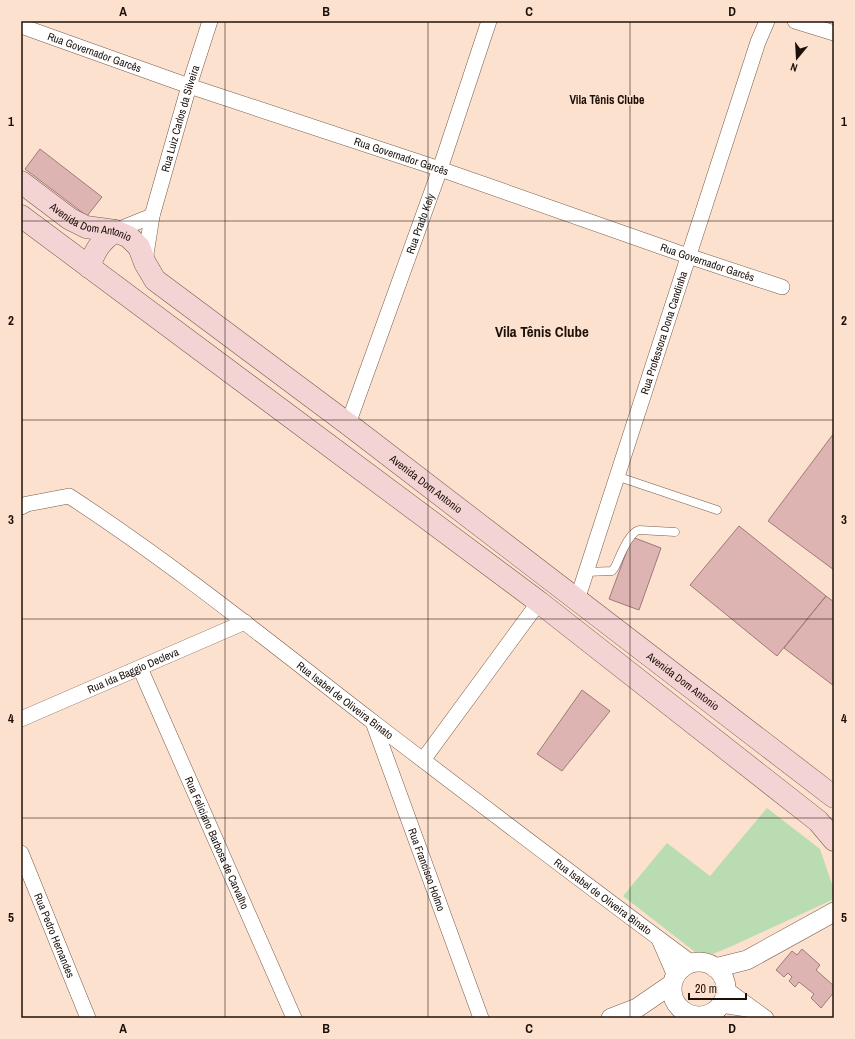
<svg xmlns="http://www.w3.org/2000/svg" width="855" height="1039" viewBox="0 0 855 1039" font-family="'Archivo Narrow',sans-serif">
  <rect width="100%" height="100%" fill="#fde1cf"/>
  <path fill="#b9dcb2" d="M 767,808 L 820,849 L 834,890 L 834,899 L 730,947 L 710,955 L 695,952 L 623,896 L 667,843 L 710,876 Z"/>
  <path fill="#deb4b3" stroke="#9f7978" d="M 40,149 L 102,197 L 87,216 L 25,169 Z
    M 834,433 L 834,570 L 768,521 Z
    M 739,526 L 826,596 L 777,656 L 690,585 Z
    M 632,537 L 661,548 L 639,610 L 609,599 Z
    M 826,596 L 834,602 L 834,686 L 784,648 Z
    M 582,690 L 610,711 L 562,771 L 537,754 Z
    M 802,949 L 820,965 L 816,970 L 834,986 L 834,992 L 821,1008 L 811,998 L 814,994 L 799,982 L 795,987 L 789,981 L 792,977 L 788,973 L 784,977 L 776,970 L 792,951 L 797,955 Z"/>
  <g fill="none" stroke-linecap="round" stroke-linejoin="round">
    <g stroke="#795c48" stroke-width="9">
      <path id="service" d="M 616,476 L 717,510
        M 586,572 L 612,571 L 615,567 C 620,557 628,533 639,530 L 675,532"/>
    </g>
    <g stroke="#795c48" stroke-width="16">
      <g id="minor">
        <path d="M 795,21 L 834,33"/>
        <path id="s1" d="M 21,26 L 189,86 L 440,169 L 688,256 L 782,287"/>
        <path d="M 115,231 L 152,216"/>
        <path id="s2" d="M 145,261 L 152,216 L 189,86 L 210,21"/>
        <path id="s3" d="M 348,424 L 440,169 L 489,21"/>
        <path id="s4" d="M 21,507 L 27,504 L 69,496 C 175,565 273,645 373,722 C 479,803 585,884 692,963"/>
        <path id="s5" d="M 577,600 L 758,42 L 767,21"/>
        <path id="s6" d="M 140,668 L 294,1018"/>
        <path id="s7" d="M 21,719 L 245,622"/>
        <path id="s8" d="M 373,722 L 481,1018"/>
        <path d="M 423,760 L 539,602"/>
        <path id="s9" d="M 21,853 L 88,1018"/>
        <path d="M 659,939 L 675,976"/>
        <path d="M 726,989 L 766,1018"/>
        <path d="M 721,1005 L 753,1010"/>
        <path d="M 684,1012 L 687,1018"/>
        <path d="M 707,1018 L 708,1015"/>
      </g>
    </g>
    <g stroke="#795c48" stroke-width="20">
      <path id="tertiary" d="M672 989a27 27 0 1 1 54 0a27 27 0 1 1-54 0Z
        M 715,968 L 747,960 L 834,912
        M 611,1018 L 637,1008 L 672,984"/>
    </g>
    <g stroke="#795c48" stroke-width="23">
      <g id="secondary">
        <path id="s10" d="M 21,182 L 70,219 L 86,227 L 115,231 L 129,237 L 139,247 L 145,263 L 155,280 L 348,424 L 834,797"/>
        <path d="M 21,216 L 539,602 L 818,821 L 834,840"/>
        <path d="M 89,267 C 95,250 100,242 115,231"/>
      </g>
    </g>
    <use href="#service" stroke="#fff" stroke-width="8"/>
    <use href="#minor" stroke="#fff" stroke-width="15"/>
    <use href="#tertiary" stroke="#fff" stroke-width="19"/>
    <use href="#secondary" stroke="#f3d3d4" stroke-width="22"/>
  </g>
  <path fill="none" stroke="#1c1009" stroke-width="1" stroke-opacity="0.55" d="M 225,21 L 225,1018M 428,21 L 428,1018M 630,21 L 630,1018M 21,221 L 834,221M 21,420 L 834,420M 21,619 L 834,619M 21,818 L 834,818"/>
  <g text-anchor="middle" dominant-baseline="central" stroke-width="3" stroke-linejoin="round" paint-order="stroke">
    <g font-size="11" fill="#1c1009" stroke="#fde1cf">
      <text stroke="none"><textPath href="#s1" startOffset="78">Rua Governador Garcês</textPath></text>
      <text stroke="none"><textPath href="#s2" startOffset="147">Rua Luiz Carlos da Silveira</textPath></text>
      <text stroke="none"><textPath href="#s1" startOffset="402">Rua Governador Garcês</textPath></text>
      <text stroke="none"><textPath href="#s10" startOffset="82">Avenida Dom Antonio</textPath></text>
      <text stroke="none"><textPath href="#s3" startOffset="213">Rua Prado Kely</textPath></text>
      <text stroke="none"><textPath href="#s1" startOffset="726">Rua Governador Garcês</textPath></text>
      <text stroke="none"><textPath href="#s5" startOffset="281">Rua Professora Dona Candinha</textPath></text>
      <text stroke="none"><textPath href="#s10" startOffset="514">Avenida Dom Antonio</textPath></text>
      <text stroke="none"><textPath href="#s7" startOffset="122">Rua Ida Baggio Decleva</textPath></text>
      <text stroke="none"><textPath href="#s10" startOffset="838">Avenida Dom Antonio</textPath></text>
      <text stroke="none"><textPath href="#s4" startOffset="393">Rua Isabel de Oliveira Binato</textPath></text>
      <text stroke="none"><textPath href="#s6" startOffset="191">Rua Feliciano Barbosa de Carvalho</textPath></text>
      <text stroke="none"><textPath href="#s8" startOffset="157">Rua Francisco Holmo</textPath></text>
      <text stroke="none"><textPath href="#s4" startOffset="717">Rua Isabel de Oliveira Binato</textPath></text>
      <text stroke="none"><textPath href="#s9" startOffset="89">Rua Pedro Hernandes</textPath></text>
    </g>
    <g font-size="12" font-weight="bold" fill="#1c1009" stroke="#fde1cf">
      <text x="607" y="100">Vila Tênis Clube</text>
    </g>
    <g font-size="15" font-weight="bold" fill="#1c1009" stroke="#fde1cf">
      <text x="542" y="331">Vila Tênis Clube</text>
    </g>
  </g>
  <rect width="855" height="1039" fill="none" stroke="#fde1cf" stroke-width="44"/>
  <g transform="translate(797 58) rotate(198)" stroke="#fde1cf" stroke-width="3" paint-order="stroke">
  <path d="M0-3L7 15L0 10L-7 15Z" fill="#1c1009"/>
  <text y="-6" font-size="11" font-weight="bold" text-anchor="middle" fill="#1c1009">N</text>
  </g>
  <path d="M689 993v6h57v-6" fill="none" stroke="#1c1009" stroke-width="2"/>
  <text x="695" y="993" font-size="12" fill="#1c1009" stroke="#fde1cf" stroke-width="3" paint-order="stroke">20 m</text>
  <rect x="22" y="22" width="811" height="995" fill="none" stroke="#1c1009" stroke-width="1.5"/>
  <g font-size="13" text-anchor="middle" font-weight="bold" fill="#1c1009">
    <text x="123" y="16">A</text>
    <text x="326" y="16">B</text>
    <text x="529" y="16">C</text>
    <text x="732" y="16">D</text>
    <text x="11" y="126">1</text>
    <text x="844" y="126">1</text>
    <text x="11" y="325">2</text>
    <text x="844" y="325">2</text>
    <text x="11" y="524">3</text>
    <text x="844" y="524">3</text>
    <text x="11" y="723">4</text>
    <text x="844" y="723">4</text>
    <text x="11" y="922">5</text>
    <text x="844" y="922">5</text>
    <text x="123" y="1033">A</text>
    <text x="326" y="1033">B</text>
    <text x="529" y="1033">C</text>
    <text x="732" y="1033">D</text>
  </g>
</svg>
